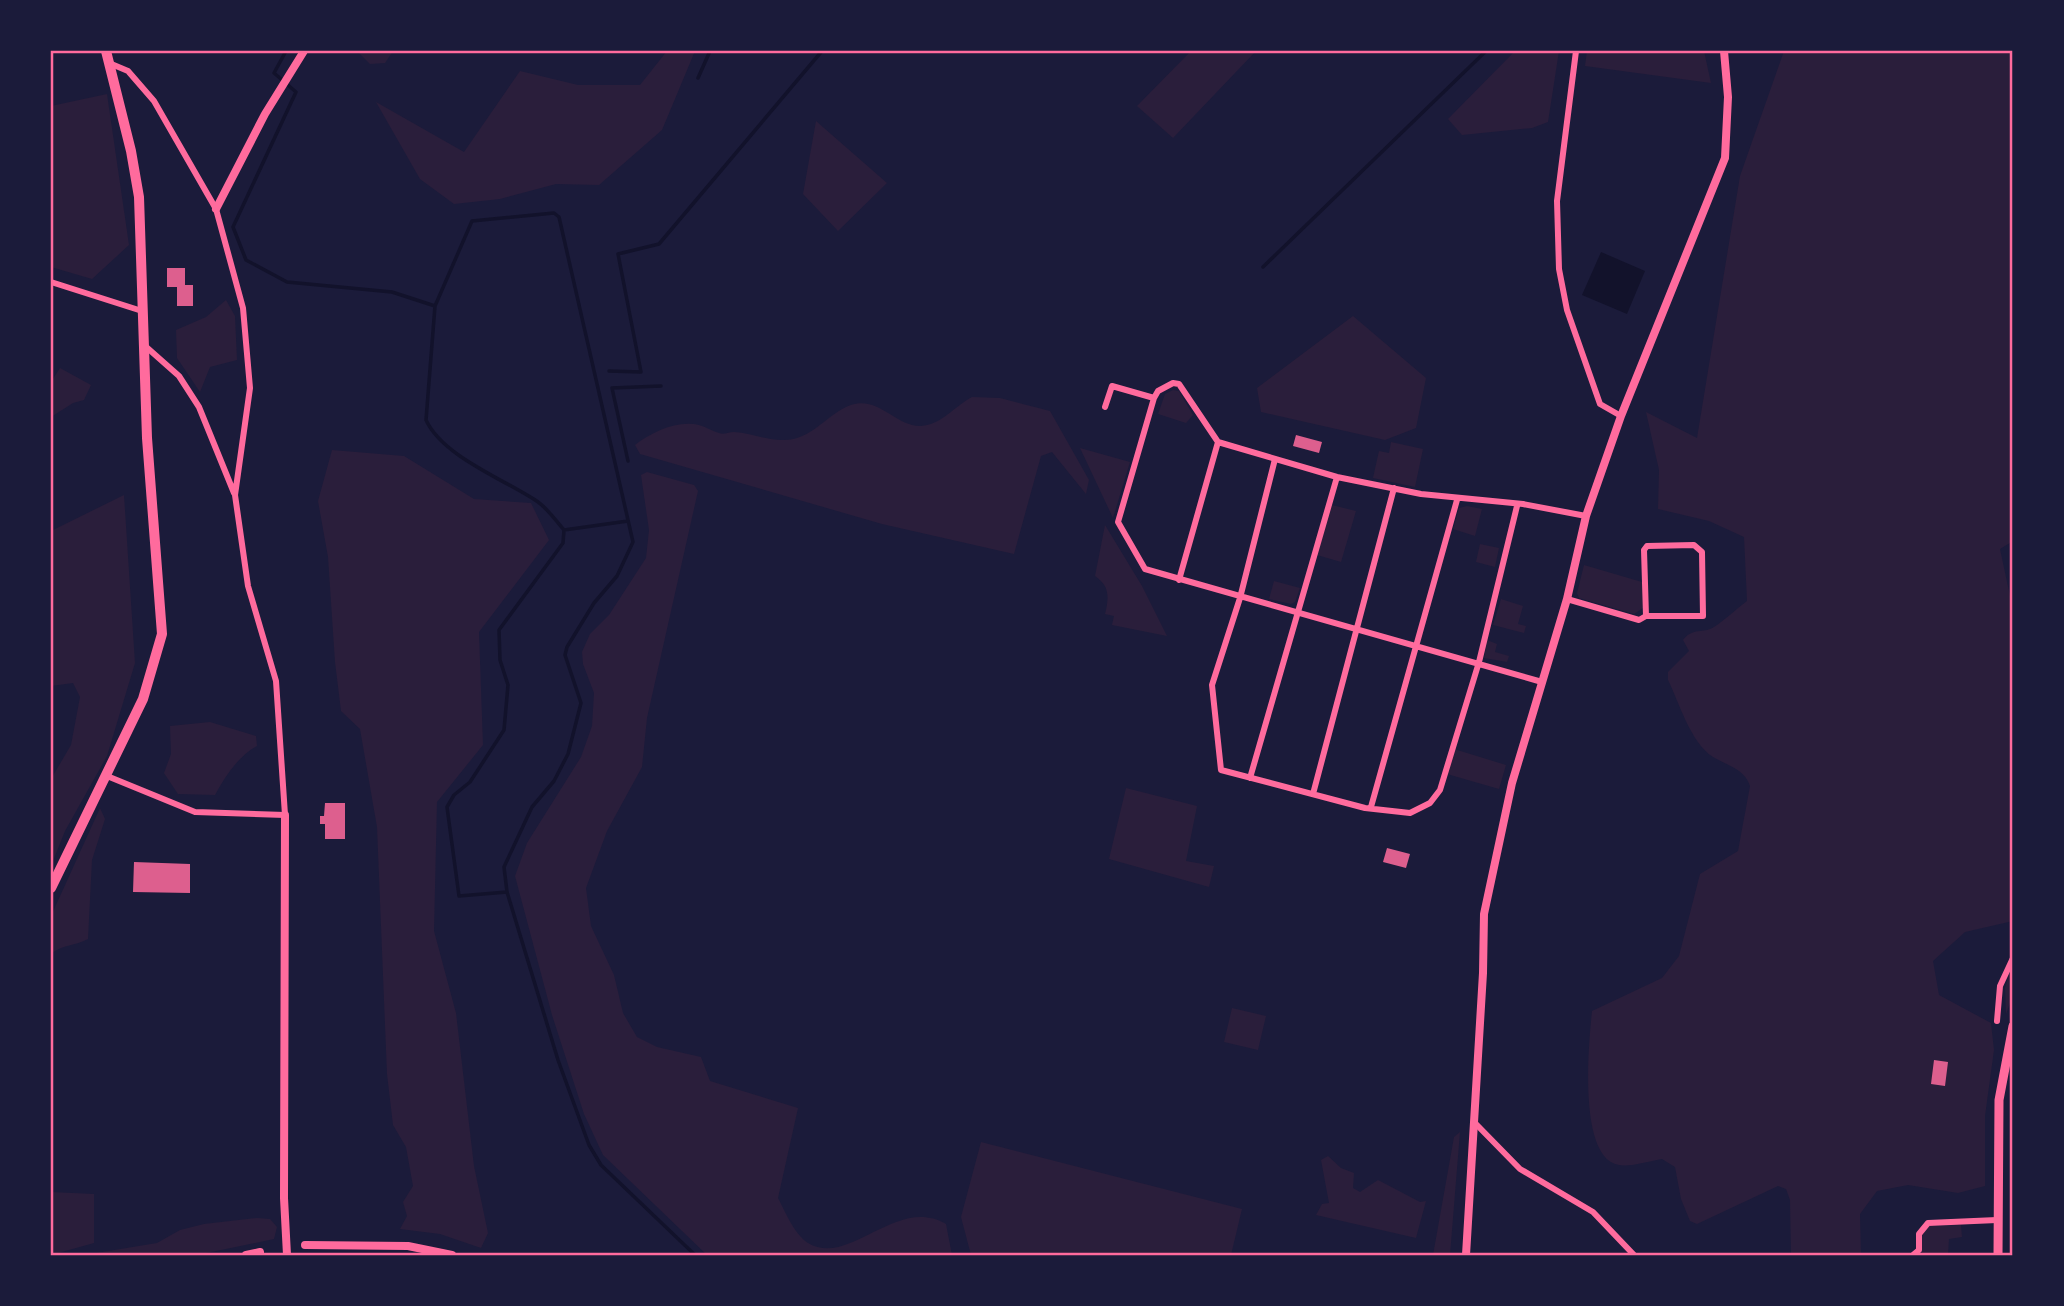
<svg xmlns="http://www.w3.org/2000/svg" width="2064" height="1306" viewBox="0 0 2064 1306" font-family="'Archivo Narrow',sans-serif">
  <rect width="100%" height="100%" fill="#1b1b3a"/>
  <path fill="#2a1e3b" d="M 357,51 L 393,51 L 385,63 L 370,64 Z
    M 667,51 L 695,51 L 662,130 L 599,185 L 556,184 L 500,199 L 454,204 L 420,179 L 376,102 L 464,152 L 520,71 L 578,85 L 640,85 Z
    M 1191,51 L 1256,51 L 1173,138 L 1137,106 Z
    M 1515,51 L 1559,51 L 1548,122 L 1532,128 L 1462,135 L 1448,119 Z
    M 1587,51 L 1704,51 L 1711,83 L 1585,66 Z
    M 1784,51 L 2013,51 L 2013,541 L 2000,549 L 2013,610 L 2013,921 L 1965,932 L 1933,961 L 1939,995 L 1991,1023 L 1994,1050 L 1985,1116 L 1985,1186 L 1958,1193 L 1908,1185 L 1877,1191 L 1860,1214 L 1861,1255 L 1791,1255 L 1790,1200 L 1786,1189 L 1778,1186 L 1697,1224 L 1690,1221 L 1681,1199 L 1675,1167 L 1662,1159 C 1650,1161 1631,1167 1619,1165 C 1577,1158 1589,1041 1592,1011 L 1662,978 L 1679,956 L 1700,874 L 1738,851 L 1750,786 C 1745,769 1726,765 1713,757 C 1690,742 1679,702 1668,680 L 1668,672 L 1689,651 L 1683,640 C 1693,627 1703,634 1714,627 C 1725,620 1736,609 1747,601 L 1744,537 L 1709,521 L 1658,509 L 1659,470 L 1646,412 L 1697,438 L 1740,176 Z
    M 107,94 L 129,245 L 92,279 L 51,267 L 51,106 Z
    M 816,121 L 887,183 L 838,231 L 803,194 Z
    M 226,300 L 235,316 L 237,360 L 210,367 L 200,392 L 177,358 L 176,330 L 206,317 Z
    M 1353,316 L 1426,378 L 1416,428 L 1385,440 L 1261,412 L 1257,388 Z
    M 60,368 L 91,385 L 84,400 L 73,403 L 51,417 L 51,382 Z
    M 1173,390 L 1179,391 L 1193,415 L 1186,423 L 1158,414 L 1165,394 Z
    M 972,397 L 1000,398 L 1050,411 L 1089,480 L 1086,494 L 1052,452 L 1041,456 L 1014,554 L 882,524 L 640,454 L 635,445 C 652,432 677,420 699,425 C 706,427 712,431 719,433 C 724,435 729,432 734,432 C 750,433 766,440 782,440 C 812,441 826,414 851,405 C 879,396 896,427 921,426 C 941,425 955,406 972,397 Z
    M 1391,442 L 1423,449 L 1415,487 L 1373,478 L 1379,451 L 1389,453 Z
    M 1080,448 L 1130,462 L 1113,518 Z
    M 332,450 L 404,456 L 474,499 L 531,503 L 549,540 L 479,632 L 483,745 L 437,802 L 434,931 L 456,1013 L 474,1166 L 488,1233 L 481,1248 L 440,1234 L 400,1229 L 407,1216 L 403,1202 L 413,1186 L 406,1147 L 393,1125 L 387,1074 L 377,827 L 360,729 L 341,711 L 335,662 L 328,557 L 318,501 Z
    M 647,472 L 694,485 L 698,491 L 647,718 L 642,767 L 607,831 L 586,888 L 591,926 L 614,975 L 623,1013 L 637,1037 L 657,1047 L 701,1057 L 710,1081 L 798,1108 L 778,1198 C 785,1211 794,1234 808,1243 C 850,1268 896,1195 946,1224 L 952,1255 L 707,1255 L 603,1155 L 584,1114 L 552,1015 L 515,876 L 527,843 L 581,757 L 592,726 L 594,693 L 583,664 L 582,652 L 590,634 L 609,615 L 646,558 L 649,530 L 641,475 Z
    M 124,495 L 135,663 L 107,756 L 65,831 L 51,866 L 51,779 L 71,745 L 80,697 L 73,683 L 51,686 L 51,531 Z
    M 1332,505 L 1356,511 L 1341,562 L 1317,555 Z
    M 1467,506 L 1482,509 L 1475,536 L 1453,529 L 1459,508 Z
    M 1105,525 L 1142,586 L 1167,636 L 1112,625 L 1114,616 L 1105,614 C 1109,598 1110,586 1095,576 Z
    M 1480,544 L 1499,548 L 1495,567 L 1476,562 Z
    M 1584,565 L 1642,582 L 1643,608 L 1634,614 L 1579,598 L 1577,593 Z
    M 1274,581 L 1300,588 L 1295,602 L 1291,604 L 1269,599 Z
    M 1501,599 L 1523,606 L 1518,624 L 1526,626 L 1524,633 L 1493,625 Z
    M 1487,640 L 1497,644 L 1495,652 L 1509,656 L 1507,662 L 1484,658 Z
    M 210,722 L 256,736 L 257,746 C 238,756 224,778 215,795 L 178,794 L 164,773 L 171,754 L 170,726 Z
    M 1454,749 L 1506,765 L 1499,789 L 1447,774 Z
    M 1126,788 L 1197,806 L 1186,861 L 1214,866 L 1209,887 L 1109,859 Z
    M 100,808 L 105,819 L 92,860 L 88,939 C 75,946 63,944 51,954 L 51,916 Z
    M 2013,963 L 2013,995 L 2006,1014 L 2005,988 Z
    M 1232,1008 L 1266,1016 L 1258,1050 L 1224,1042 Z
    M 1460,1132 L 1450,1255 L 1433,1255 L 1454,1137 Z
    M 981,1142 L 1242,1209 L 1231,1255 L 971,1255 L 961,1217 Z
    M 1328,1156 L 1341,1168 L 1354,1173 L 1353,1188 L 1360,1192 L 1378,1180 L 1420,1202 L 1426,1201 L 1416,1238 L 1316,1215 L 1322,1204 L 1329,1203 L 1321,1160 Z
    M 51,1192 L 94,1194 L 94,1243 L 51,1255 Z
    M 257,1218 L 270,1219 L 277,1227 L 274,1239 L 197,1255 L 84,1255 L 157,1243 L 180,1230 L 204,1224 Z
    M 1961,1225 L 1962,1237 L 1949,1239 L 1948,1255 L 1921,1255 L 1922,1234 L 1929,1226 Z"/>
  <path fill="#12122b" d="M 1601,252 L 1645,271 L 1627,314 L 1582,295 Z"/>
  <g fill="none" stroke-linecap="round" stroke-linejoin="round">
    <path stroke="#12122b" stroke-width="3.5" d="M 286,51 L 274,73 L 296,92 L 233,227 L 246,260 L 287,282 L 392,292 L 435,306 L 426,420 C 443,457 506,480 538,502 C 548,509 556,521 564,530 L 563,543 L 499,630 L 500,660 L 508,685 L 504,730 L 470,782 L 454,795 L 447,807 L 459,896 L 507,892 L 558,1060 L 589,1145 L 601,1165 L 695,1255
      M 698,78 L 710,51
      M 1263,267 L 1486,51
      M 435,306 L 472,221 L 554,213 L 559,217 L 633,542 L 617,576 L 594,603 L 567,647 L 565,655 L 581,703 L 568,754 L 554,781 L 532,807 L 504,867 L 507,892
      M 609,371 L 641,372 L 618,254 L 659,244 L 822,51
      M 628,461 L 612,388 L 661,386
      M 564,530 L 628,521"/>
  </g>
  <path fill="#dd5f8e" d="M 167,268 L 185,268 L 185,285 L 193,285 L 193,306 L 177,306 L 177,287 L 167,287 Z
    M 1296,435 L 1322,442 L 1319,453 L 1293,446 Z
    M 325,803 L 345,803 L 345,839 L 325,839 L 325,824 L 320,824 L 320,816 L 324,816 Z
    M 1387,848 L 1410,854 L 1406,868 L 1383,862 Z
    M 134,862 L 190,864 L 190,893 L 133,892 Z
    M 1934,1060 L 1948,1062 L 1945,1086 L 1931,1084 Z"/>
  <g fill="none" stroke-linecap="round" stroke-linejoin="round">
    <path stroke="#ff6b9d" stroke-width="6" d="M 1576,51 L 1557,201 L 1559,269 L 1567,310 L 1600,404 L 1621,416
      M 51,282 L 142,311
      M 144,345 L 179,376 L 199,407 L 234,493
      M 1105,407 L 1112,386 L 1154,398
      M 1275,459 L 1240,598 L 1212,685 L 1221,770 L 1365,808 L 1410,813 L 1430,803 L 1440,790 L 1479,662 L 1517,506
      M 1179,580 L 1218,442
      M 1567,599 L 1639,620 L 1646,616 L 1703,616 L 1702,552 L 1694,545 L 1647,546 L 1644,550 L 1646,616
      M 1542,682 L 1145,569 L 1118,522 L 1154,398 L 1158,391 L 1173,383 L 1179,384 L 1218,442 L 1337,477 L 1421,494 L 1523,504 L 1586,516
      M 107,776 L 195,812 L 285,815 L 276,681 L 248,586 L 235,495 L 250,388 L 243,308 L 216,209 L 154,101 L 128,71 L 109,63
      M 1250,778 L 1337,477
      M 1313,794 L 1394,488
      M 1371,807 L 1457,500
      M 1997,1021 L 2000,986 L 2013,958
      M 1474,1122 L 1520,1169 L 1593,1212 L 1634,1255
      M 1913,1255 L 1919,1250 L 1919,1234 L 1928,1223 L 1997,1220"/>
    <path stroke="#ff6b9d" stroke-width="8" d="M 216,209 L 265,114 L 304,51
      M 285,815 L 284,1198 L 287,1255
      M 305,1245 L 408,1246 L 452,1255
      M 246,1255 L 260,1252
      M 1466,1255 L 1483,973 L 1484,914 L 1512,783 L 1567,599 L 1586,516 L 1621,416 L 1725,158 L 1728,97 L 1724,51"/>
    <path stroke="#ff6b9d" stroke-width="9" d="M 1998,1255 L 1999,1100 L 2013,1026"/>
    <path stroke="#ff6b9d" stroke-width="10" d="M 51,888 L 143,699 L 162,634 L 147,438 L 139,197 L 131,151 L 106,51"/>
  </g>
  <rect width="2064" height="1306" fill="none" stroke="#1b1b3a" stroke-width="105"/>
  <rect x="52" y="52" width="1959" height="1202" fill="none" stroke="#ff6b9d" stroke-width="2.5"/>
</svg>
